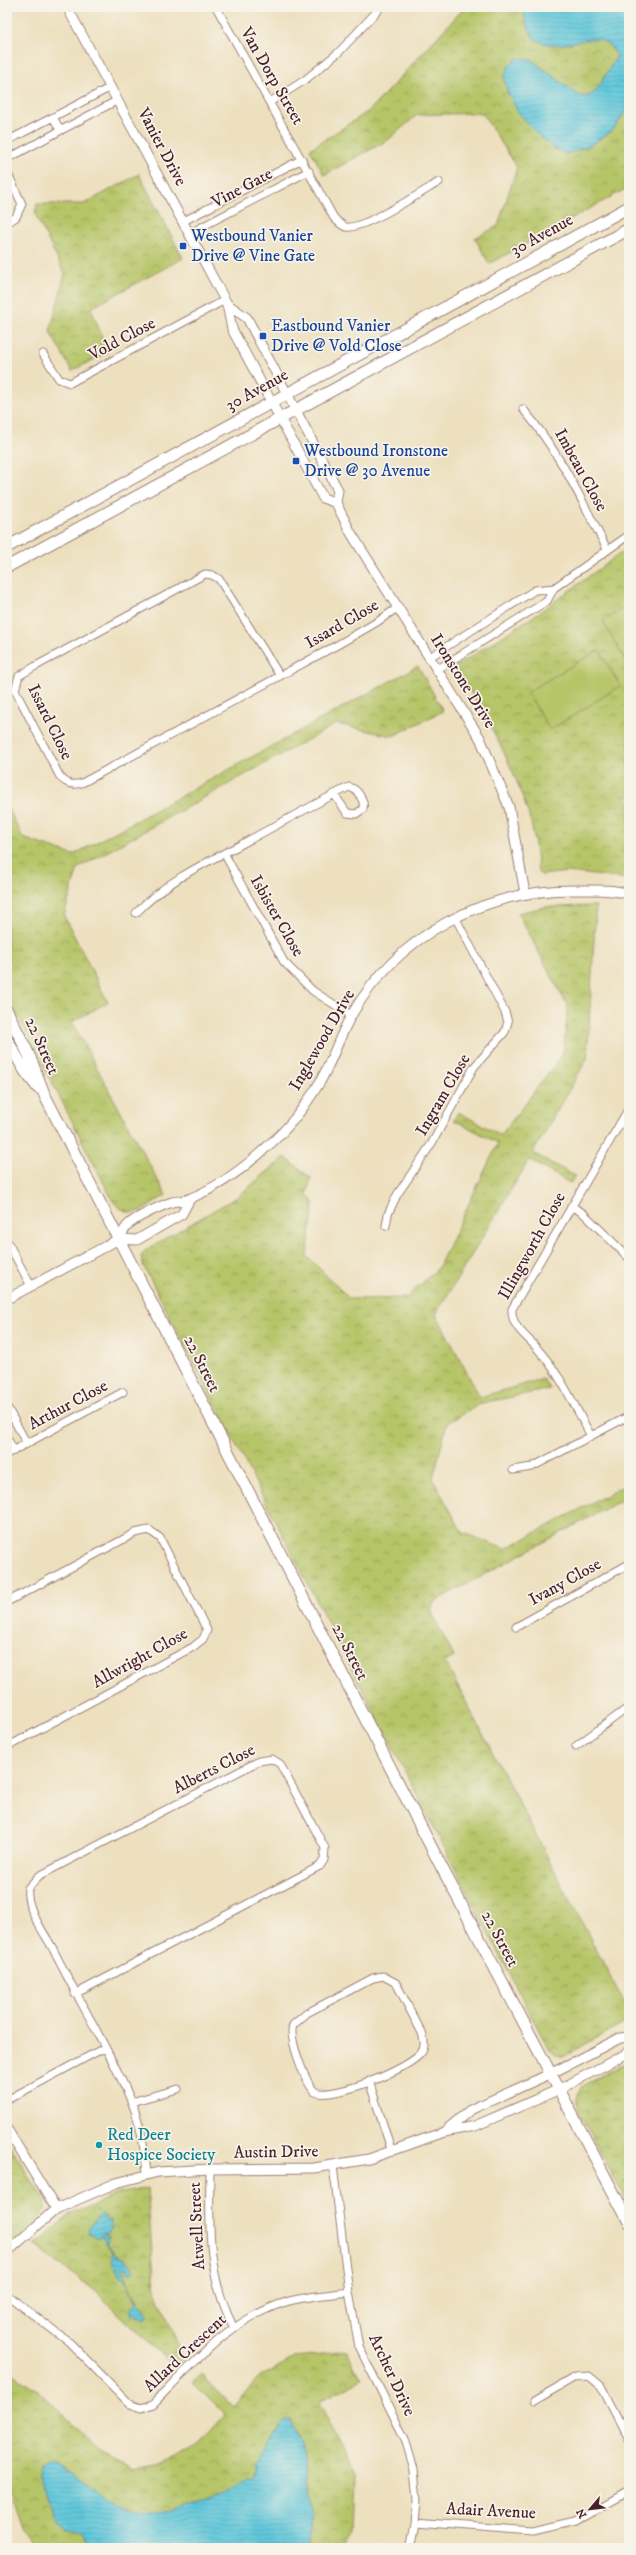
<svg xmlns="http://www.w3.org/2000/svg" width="636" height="2555" viewBox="0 0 636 2555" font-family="'IM FELL DW Pica',serif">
  <defs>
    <pattern id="park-crowns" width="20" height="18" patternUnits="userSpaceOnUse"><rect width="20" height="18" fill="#b6c567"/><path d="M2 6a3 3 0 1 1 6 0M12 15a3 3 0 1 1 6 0" fill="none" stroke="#969f55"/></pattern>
    <pattern id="water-rules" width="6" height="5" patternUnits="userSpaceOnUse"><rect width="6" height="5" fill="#5ec7da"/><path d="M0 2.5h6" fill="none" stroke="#53aabb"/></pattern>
  </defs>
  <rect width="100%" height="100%" fill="#f7f3e8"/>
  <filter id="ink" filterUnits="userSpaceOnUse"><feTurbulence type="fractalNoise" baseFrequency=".025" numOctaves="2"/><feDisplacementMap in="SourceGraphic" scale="8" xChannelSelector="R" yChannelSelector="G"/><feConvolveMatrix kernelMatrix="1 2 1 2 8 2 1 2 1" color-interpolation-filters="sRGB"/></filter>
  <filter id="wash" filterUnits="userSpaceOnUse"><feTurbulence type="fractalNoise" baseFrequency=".012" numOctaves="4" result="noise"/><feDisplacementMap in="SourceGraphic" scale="16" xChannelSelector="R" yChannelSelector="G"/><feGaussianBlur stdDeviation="0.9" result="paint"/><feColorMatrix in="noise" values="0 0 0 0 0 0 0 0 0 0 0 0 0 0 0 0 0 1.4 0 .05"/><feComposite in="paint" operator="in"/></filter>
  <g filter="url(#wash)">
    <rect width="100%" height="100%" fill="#ede0bf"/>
    <path fill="url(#park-crowns)" stroke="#807249" d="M 465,7 L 629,7 L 629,187 L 489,264 L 475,238 L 498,226 L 517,167 L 482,113 L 417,115 L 388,140 L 324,175 L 310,149 L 369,111 Z
      M 139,174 L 183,258 L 91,308 L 108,352 L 72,371 L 50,332 L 65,274 L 35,214 L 37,204 L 84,204 Z
      M 629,547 L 629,879 L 568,872 L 541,875 L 538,871 C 536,856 535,838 531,823 C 515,766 486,716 455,667 L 540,612 Z
      M 418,666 L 443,711 L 393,736 L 336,724 L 78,868 L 64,916 L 108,1002 L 72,1022 L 166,1195 C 147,1207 132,1224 113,1201 L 7,995 L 7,806 L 23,838 L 73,855 Z
      M 596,906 L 587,1059 L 533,1153 L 575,1176 L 570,1183 L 529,1160 L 436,1314 L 480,1397 L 543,1379 L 550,1389 L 482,1403 L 447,1423 L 433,1479 L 462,1532 L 505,1549 L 629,1483 L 629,1496 L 435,1601 L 431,1611 L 454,1657 L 445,1662 L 629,2012 L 629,2021 L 565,2055 L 555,2055 L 546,2044 L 143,1265 L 141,1256 L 147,1249 L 237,1197 L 285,1157 L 311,1178 L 307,1194 L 314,1204 L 307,1256 L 350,1299 L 406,1298 L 438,1268 L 498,1143 L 454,1120 L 458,1112 L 501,1135 L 563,1054 L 568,1007 L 518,913 L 544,907 Z
      M 629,2061 L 629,2205 L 580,2115 L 577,2098 L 581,2087 Z
      M 7,2140 L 46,2203 L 45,2210 L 7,2255 Z
      M 147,2188 L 155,2288 L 183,2357 L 174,2367 L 94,2290 L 34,2245 L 68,2216 L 117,2194 Z
      M 348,2351 L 354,2368 L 362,2379 L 319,2402 L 354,2471 L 352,2534 L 343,2548 L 36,2548 L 22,2527 L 7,2480 L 7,2369 L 46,2397 L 98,2449 L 134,2469 L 162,2464 L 195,2448 L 225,2415 L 193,2383 L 201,2374 L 233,2407 L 260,2377 L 296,2357 Z"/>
    <path fill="#b6c567" stroke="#807249" d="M 629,605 L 629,667 L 603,621 Z
      M 599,650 L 620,686 L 550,730 L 527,692 Z"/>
    <path fill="url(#water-rules)" stroke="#547382" d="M 523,7 L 629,7 L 629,107 L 613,130 L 589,146 L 566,154 L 553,148 L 536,133 L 518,112 L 507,91 L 504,78 L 509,65 L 518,58 L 532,60 L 578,95 L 586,97 L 596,91 L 617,56 C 600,25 579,46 553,45 C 547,45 541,41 535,40 L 526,23 Z
      M 102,2213 L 107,2221 L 111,2220 L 111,2229 L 109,2232 L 102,2233 L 108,2236 L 107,2243 L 115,2255 L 125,2259 L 134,2270 L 130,2273 L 126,2267 L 123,2268 L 133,2297 L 147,2315 L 144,2320 L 131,2313 L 131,2308 L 136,2303 L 126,2279 L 120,2277 L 112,2260 L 112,2252 L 101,2235 L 97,2238 L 88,2233 L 89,2227 Z
      M 284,2420 L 291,2420 L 304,2455 L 305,2489 L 314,2519 L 307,2548 L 89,2548 L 83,2533 C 78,2531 69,2531 65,2528 C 55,2519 34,2479 42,2466 C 44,2463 48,2461 52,2459 L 63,2466 L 66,2471 L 72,2473 C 78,2482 84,2484 92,2490 C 128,2519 180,2515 220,2496 C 229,2491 238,2482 247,2476 L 251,2477 L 256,2468 L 256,2460 Z"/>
  </g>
  <g filter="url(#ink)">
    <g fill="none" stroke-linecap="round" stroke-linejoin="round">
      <g stroke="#9c8075" stroke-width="9">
        <path id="minor" d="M 216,7 L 334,218 C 337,221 341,225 346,227 C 363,230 422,192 439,182
          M 270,102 L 305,80 L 339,52 L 381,7
          M 53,117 L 60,130
          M 7,141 L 111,87
          M 7,159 L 118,100
          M 7,172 L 22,204 L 16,217 L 7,223
          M 184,221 L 302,159
          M 190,233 L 309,171
          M 43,354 L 59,379 L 70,383 L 225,300
          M 523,409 C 559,451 582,501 607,549
          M 430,657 L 535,590 L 554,588
          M 438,669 L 547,601 L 554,588 L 629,535
          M 280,676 L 219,579 L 212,575 L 205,574 L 34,667 L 19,676 L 15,690 L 59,775 C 65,784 72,786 82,783 L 339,644 L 377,622 L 397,608
          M 224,853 L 284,962 L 313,991 L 351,1015
          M 136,913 C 165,882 203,864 240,845 C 277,825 312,805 349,787 C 358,789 365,801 363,809 L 356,814 L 347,813 L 334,794
          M 571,1206 L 583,1213 L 629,1258
          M 386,1226 L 388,1214 L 397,1195 L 432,1143 L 474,1067 L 505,1032 L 508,1022 L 505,1012 L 455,917
          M 7,1241 L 31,1286
          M 7,1407 L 27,1444
          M 591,1436 C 574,1405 560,1373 536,1347 C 525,1335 511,1326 512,1309 L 629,1108
          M 7,1438 L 14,1451
          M 7,1454 L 123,1392
          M 513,1470 L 532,1467 L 629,1416
          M 7,1602 L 135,1533 L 149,1530 L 160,1538 L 207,1630 L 203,1639 L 193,1647 L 7,1747
          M 516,1627 L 629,1564
          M 576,1746 L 629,1707
          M 383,1976 L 396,1983 L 422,2033 C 424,2040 426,2047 421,2053 C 409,2069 333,2100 315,2092 C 305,2082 288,2037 293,2025 L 307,2013 L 373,1978 Z
          M 75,1994 L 320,1866 L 324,1860 L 325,1848 L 280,1764 L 272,1759 L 259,1761 L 39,1876 L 28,1888 C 25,1908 44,1932 53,1949 C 78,2000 110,2050 132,2103 C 141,2125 145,2151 147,2174
          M 369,2081 L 392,2152
          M 7,2100 L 104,2048
          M 131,2102 L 178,2089
          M 333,2166 L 349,2292 L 359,2347 L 405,2439 L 414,2469 L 417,2500 L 415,2522 L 410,2548
          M 210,2169 C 209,2225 207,2275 233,2326
          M 7,2295 L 69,2342 L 130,2404 L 142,2408 L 153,2404 C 193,2364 230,2319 286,2302 C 306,2296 328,2295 349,2292
          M 534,2401 L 575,2377 L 589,2376 L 601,2386 L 629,2440
          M 415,2522 L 532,2531 L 575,2521 L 629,2491"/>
      </g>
      <g stroke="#9c8075" stroke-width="11">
        <path id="tertiary" d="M 67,7 L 227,304 L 232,329 L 323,498 L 336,503
          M 227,304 L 247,318 L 338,490 L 336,503 L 351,533 L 480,738 L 509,807 L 525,893
          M 119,1239 C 122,1235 124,1229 128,1225 C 134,1218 163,1205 172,1202 C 178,1201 185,1201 191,1198 C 220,1186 248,1165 270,1144 C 290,1127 306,1105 320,1082 C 332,1061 339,1037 351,1016 C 398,934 486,888 580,890 C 596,890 613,889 629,894
          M 7,1299 L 119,1239 L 137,1240 L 182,1214 L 190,1199
          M 7,2129 L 56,2209
          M 445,2131 L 470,2110 L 552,2073 L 620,2038 L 629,2037
          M 7,2252 L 56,2209 L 116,2183 L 158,2172 L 210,2169 L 314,2168 L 369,2159 L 444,2132 L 475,2126 L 560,2089 L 626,2054 L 629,2050"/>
      </g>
      <g stroke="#9c8075" stroke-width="13">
        <path id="secondary" d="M 7,547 L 629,207
          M 7,567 L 629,229
          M 7,1011 L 29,1055 L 45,1096 L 441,1866 L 629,2222
          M 7,1040 L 25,1071 L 38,1088"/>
      </g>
      <use href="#minor" stroke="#fff" stroke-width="7"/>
      <use href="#tertiary" stroke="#fff" stroke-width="9"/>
      <use href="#secondary" stroke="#fff" stroke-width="11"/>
    </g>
  </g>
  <g fill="#1a4fb4" stroke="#f7f3e8" stroke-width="1.5">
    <rect x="179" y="242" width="8" height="8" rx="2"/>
    <rect x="259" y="332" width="8" height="8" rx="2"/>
    <rect x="292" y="457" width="8" height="8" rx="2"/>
  </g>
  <circle fill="#0f9aa8" stroke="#f7f3e8" stroke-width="1.5" cx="99" cy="2145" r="4"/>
  <g text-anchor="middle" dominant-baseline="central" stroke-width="3.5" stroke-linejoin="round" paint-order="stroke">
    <g font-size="17" fill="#4a1f2b" stroke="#f7f3e8">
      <text transform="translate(272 76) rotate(60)">Van Dorp Street</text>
      <text transform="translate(162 147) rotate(62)">Vanier Drive</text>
      <text transform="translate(242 188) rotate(-28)">Vine Gate</text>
      <text transform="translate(542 235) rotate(-29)">30 Avenue</text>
      <text transform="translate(122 339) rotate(-28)">Vold Close</text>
      <text transform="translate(257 390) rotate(-29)">30 Avenue</text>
      <text transform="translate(581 470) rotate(61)">Imbeau Close</text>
      <text transform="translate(342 624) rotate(-30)">Issard Close</text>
      <text transform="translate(463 681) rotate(58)">Ironstone Drive</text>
      <text transform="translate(50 722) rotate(64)">Issard Close</text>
      <text transform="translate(277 916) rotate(60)">Isbister Close</text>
      <text transform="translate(322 1040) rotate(-60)">Inglewood Drive</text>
      <text transform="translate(42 1046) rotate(66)">22 Street</text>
      <text transform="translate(443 1095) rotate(-60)">Ingram Close</text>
      <text transform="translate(532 1246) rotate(-61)">Illingworth Close</text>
      <text transform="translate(202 1364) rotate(63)">22 Street</text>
      <text transform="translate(68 1405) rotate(-28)">Arthur Close</text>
      <text transform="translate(565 1582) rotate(-29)">Ivany Close</text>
      <text transform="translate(350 1652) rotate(63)">22 Street</text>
      <text transform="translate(140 1658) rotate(-29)">Allwright Close</text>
      <text transform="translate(214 1769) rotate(-27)">Alberts Close</text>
      <text transform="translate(500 1939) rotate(62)">22 Street</text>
      <text transform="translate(276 2152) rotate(-1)">Austin Drive</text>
      <text transform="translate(197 2226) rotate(-93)">Atwell Street</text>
      <text transform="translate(185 2353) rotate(-43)">Allard Crescent</text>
      <text transform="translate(392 2375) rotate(65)">Archer Drive</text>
      <text transform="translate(491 2511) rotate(3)">Adair Avenue</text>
    </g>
    <g font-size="17" fill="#164399" stroke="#f7f3e8" text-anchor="start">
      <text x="191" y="236">Westbound Vanier<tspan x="191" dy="20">Drive @ Vine Gate</tspan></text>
      <text x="271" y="326">Eastbound Vanier<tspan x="271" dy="20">Drive @ Vold Close</tspan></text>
      <text x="304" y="451">Westbound Ironstone<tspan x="304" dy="20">Drive @ 30 Avenue</tspan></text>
    </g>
    <g font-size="17" fill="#0d838f" stroke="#f7f3e8" text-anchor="start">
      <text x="107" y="2135">Red Deer<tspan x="107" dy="20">Hospice Society</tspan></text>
    </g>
  </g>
  <rect width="636" height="2555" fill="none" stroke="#f7f3e8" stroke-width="24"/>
  <g transform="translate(590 2509) rotate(242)" stroke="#f7f3e8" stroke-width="3" paint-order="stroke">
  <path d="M0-3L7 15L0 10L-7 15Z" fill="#4a1f2b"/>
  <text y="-6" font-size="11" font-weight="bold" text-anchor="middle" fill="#4a1f2b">N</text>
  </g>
</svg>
